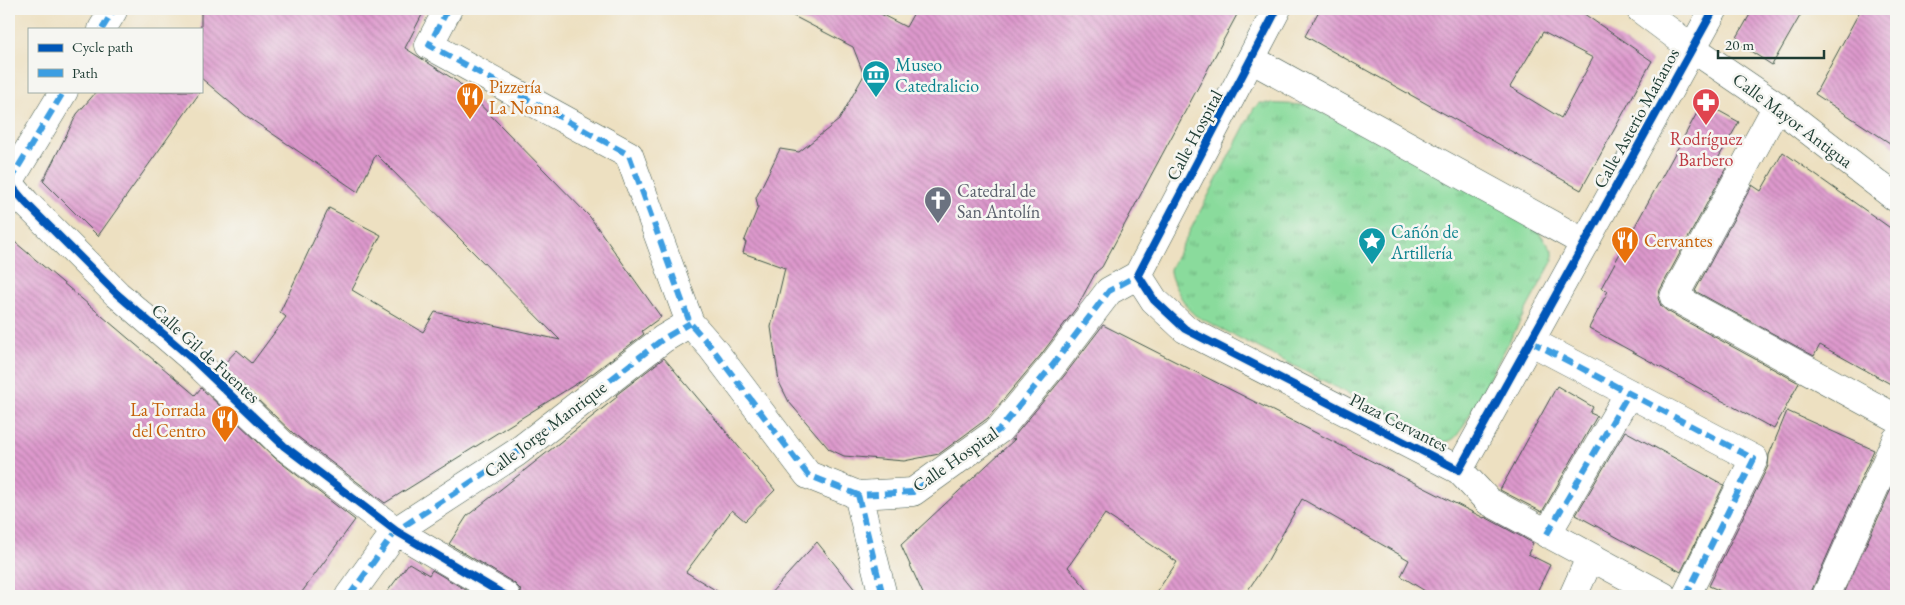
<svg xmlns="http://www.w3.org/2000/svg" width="1905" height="605" viewBox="0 0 1905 605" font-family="'EB Garamond',serif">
  <defs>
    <pattern id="park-tufts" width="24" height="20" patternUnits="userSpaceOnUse" patternTransform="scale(1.25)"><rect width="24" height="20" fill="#8adb9c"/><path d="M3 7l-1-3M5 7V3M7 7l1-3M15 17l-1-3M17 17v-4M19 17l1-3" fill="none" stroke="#70b380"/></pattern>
    <pattern id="building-back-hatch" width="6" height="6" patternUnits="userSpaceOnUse" patternTransform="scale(1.25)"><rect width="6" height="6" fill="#de99cd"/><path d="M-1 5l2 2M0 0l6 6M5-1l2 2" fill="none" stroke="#b37ea7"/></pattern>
  </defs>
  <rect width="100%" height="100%" fill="#f6f6f2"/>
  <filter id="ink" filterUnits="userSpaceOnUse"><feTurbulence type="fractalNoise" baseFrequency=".02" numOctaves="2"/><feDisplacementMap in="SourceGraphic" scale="10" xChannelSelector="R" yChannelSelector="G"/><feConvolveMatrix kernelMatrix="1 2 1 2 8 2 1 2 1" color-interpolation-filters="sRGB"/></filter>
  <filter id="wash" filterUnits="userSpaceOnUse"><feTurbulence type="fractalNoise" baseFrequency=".0096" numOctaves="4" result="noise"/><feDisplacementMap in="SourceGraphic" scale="20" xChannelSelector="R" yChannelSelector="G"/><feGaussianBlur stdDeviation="1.12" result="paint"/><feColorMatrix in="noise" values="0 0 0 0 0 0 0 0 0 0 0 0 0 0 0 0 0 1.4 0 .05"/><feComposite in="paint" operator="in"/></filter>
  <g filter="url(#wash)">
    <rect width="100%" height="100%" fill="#ede0c1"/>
    <path fill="url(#park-tufts)" stroke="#548c68" d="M 1260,103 L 1308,105 L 1531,220 L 1553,252 L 1553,260 L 1463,427 C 1457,435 1455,441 1444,442 L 1196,316 C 1187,310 1169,280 1170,269 L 1254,108 Z"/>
    <g id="blocks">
      <path fill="url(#building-back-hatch)" fill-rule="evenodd" d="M 201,9 L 425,9 L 405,48 L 458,82 L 590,217 L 661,317 L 642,331 L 644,334 L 592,374 L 385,503 L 294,434 L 222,366 L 237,350 L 252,363 L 286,317 L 280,312 L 329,208 L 381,235 L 352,290 L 423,332 L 435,312 L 560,340 L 376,154 L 358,192 L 245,115 L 201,78 Z
        M 780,9 L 871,9 L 906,27 L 916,9 L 1240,9 L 1102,267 L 1096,272 L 1077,307 L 1040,356 L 988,418 L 939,454 L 904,461 L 844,456 L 829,449 L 789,402 L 779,382 L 771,327 L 785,268 L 743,253 L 746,242 L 744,242 L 758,207 L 756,198 L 780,149 L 799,152 L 839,120 L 864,75 L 853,47 Z
        M 1320,9 L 1577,9 L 1652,61 L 1581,190 L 1305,36 ZM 1543,32 L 1593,58 L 1561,118 L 1510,87 Z
        M 1753,9 L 1804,9 L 1772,65 L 1735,41 Z
        M 1861,9 L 1896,9 L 1896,147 L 1815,94 Z
        M 97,91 L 201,91 L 98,236 L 43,181 L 77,114 Z
        M 1703,102 L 1739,122 L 1716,162 L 1726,168 L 1660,290 L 1658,298 L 1661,306 L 1667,311 L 1799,383 L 1774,429 L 1589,328 L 1608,291 L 1601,288 Z
        M 1783,152 L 1896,232 L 1896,387 L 1820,345 L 1814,356 L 1695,291 L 1752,185 L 1761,191 Z
        M 9,237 L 195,395 L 201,388 L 275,458 L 355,520 L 299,596 L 9,596 Z
        M 1103,325 L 1484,518 L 1485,517 L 1533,543 L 1528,554 L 1550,565 L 1535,596 L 1433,596 L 1401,576 L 1409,560 L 1302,499 L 1268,560 L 1244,596 L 1154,596 L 1177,562 L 1105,514 L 1068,567 L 1093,596 L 924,596 L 901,545 L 1015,439 L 1011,440 L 1064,376 Z
        M 664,358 L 775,490 L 745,521 L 732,510 L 686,572 L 725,596 L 522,596 L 520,589 L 514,583 L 449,544 L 467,516 L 617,397 L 616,395 Z
        M 1557,386 L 1593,407 L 1590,413 L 1597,416 L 1542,512 L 1500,490 Z
        M 1787,411 L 1874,450 L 1812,590 L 1811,596 L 1733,596 L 1709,586 L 1768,466 L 1769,455 Z
        M 1625,431 L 1724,485 L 1681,572 L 1576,515 Z
        M 1896,478 L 1896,596 L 1843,596 Z
        M 817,542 L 860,596 L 768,596 Z
        M 409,563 L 429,575 L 432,570 L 476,596 L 384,596 Z"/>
    </g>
  </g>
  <g filter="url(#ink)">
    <use href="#blocks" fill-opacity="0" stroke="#3e5549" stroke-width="1"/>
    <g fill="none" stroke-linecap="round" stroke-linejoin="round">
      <g stroke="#3e5549" stroke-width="29">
        <path id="street" d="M 448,9 L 429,45 L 629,155 L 690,323 L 712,348 L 808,475 L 858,495 L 913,492 L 999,430 L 1052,366 L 1109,291 L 1138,275 L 1277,9
          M 1640,9 L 1692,48 L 1777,106 L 1896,198
          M 102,29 L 113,11
          M 1251,59 L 1585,243
          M 1777,106 L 1674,297 L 1896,418
          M 9,182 L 64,91
          M 9,183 L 26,203 L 117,294 L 196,362 L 284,446 L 396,531 L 506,596
          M 1138,275 L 1154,300 L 1185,329 L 1459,470 L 1714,9
          M 1530,341 L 1754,459 L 1686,596
          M 1459,470 L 1488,501 L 1663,596
          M 858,495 L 883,596
          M 1547,534 L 1629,393
          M 349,596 L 396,531 L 516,453 L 663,339 L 690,323
          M 1573,596 L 1590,558
          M 1826,596 L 1896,440"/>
      </g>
      <use href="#street" stroke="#fff" stroke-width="28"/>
      <path stroke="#3c9ee2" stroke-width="6" stroke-dasharray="12 6" stroke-linecap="butt" d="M 448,9 L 429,45 L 629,155 L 690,323 L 712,348 L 808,475 L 858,495 L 913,492 L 999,430 L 1052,366 L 1109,291 L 1138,275
        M 102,29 L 113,11
        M 9,182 L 64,91
        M 1530,341 L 1754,459 L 1686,596
        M 858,495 L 883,596
        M 1547,534 L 1629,393
        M 349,596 L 396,531 L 516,453 L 663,339 L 690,323"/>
      <g stroke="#f6f6f2" stroke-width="11">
        <path id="cycleway" d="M 1277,9 L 1138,275 L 1154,300 L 1185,329 L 1459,470 L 1714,9
          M 9,183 L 26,203 L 117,294 L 196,362 L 284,446 L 396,531 L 506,596"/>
      </g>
      <use href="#cycleway" stroke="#0057b8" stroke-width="8"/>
    </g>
  </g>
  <defs>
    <g id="museum-pin" transform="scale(1.4375)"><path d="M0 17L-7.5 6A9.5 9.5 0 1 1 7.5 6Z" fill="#0f9aa8" stroke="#f6f6f2"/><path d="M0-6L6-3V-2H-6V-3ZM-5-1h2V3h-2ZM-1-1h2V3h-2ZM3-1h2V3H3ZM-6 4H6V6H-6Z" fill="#fff"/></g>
    <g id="restaurant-pin" transform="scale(1.4375)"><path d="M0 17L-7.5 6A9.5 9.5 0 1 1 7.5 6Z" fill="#e8710a" stroke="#f6f6f2"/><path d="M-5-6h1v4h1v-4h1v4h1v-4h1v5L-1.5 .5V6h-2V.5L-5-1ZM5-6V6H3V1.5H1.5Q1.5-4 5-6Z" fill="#fff"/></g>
    <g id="pharmacy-pin" transform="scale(1.4375)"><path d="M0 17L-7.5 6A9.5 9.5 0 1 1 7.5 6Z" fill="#e0444e" stroke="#f6f6f2"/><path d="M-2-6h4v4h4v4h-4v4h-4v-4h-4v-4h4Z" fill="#fff"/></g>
    <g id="church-pin" transform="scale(1.4375)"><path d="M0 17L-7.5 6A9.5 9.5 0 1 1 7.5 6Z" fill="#6b7280" stroke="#f6f6f2"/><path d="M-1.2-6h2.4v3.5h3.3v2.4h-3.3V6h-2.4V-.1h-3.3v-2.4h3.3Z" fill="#fff"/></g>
    <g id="sight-pin" transform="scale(1.4375)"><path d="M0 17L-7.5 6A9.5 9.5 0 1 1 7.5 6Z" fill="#0f9aa8" stroke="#f6f6f2"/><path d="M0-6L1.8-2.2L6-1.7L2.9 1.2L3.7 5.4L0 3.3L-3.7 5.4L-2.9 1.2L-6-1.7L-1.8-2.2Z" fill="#fff"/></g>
  </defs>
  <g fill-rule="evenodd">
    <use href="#museum-pin" x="876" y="74"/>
    <use href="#restaurant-pin" x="470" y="96"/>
    <use href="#pharmacy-pin" x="1706" y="102"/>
    <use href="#church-pin" x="938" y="200"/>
    <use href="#restaurant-pin" x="1625" y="240"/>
    <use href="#sight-pin" x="1372" y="241"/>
    <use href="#restaurant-pin" x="225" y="419"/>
  </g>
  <g text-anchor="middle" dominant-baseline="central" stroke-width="5" stroke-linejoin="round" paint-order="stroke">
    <g font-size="18" fill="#0d838f" stroke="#f6f6f2" text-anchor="start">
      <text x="895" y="64">Museo<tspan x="895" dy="21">Catedralicio</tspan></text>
      <text x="1391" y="231">Cañón de<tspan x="1391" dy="21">Artillería</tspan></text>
    </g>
    <g font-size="18" fill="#c56008" stroke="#f6f6f2" text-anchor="start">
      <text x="489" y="86">Pizzería<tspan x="489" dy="21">La Nonna</tspan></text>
      <text x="1644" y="240">Cervantes</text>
      <text x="206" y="409" text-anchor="end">La Torrada<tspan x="206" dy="21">del Centro</tspan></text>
    </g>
    <g font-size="18" fill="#1f3d34" stroke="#f6f6f2">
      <text transform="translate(1636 118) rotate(-61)">Calle Asterio Mañanos</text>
      <text transform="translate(1793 120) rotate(37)">Calle Mayor Antigua</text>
      <text transform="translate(1194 135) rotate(-62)">Calle Hospital</text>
      <text transform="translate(206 353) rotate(42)">Calle Gil de Fuentes</text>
      <text transform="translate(1399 422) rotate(27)">Plaza Cervantes</text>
      <text transform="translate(545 429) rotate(-37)">Calle Jorge Manrique</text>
      <text transform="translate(955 459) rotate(-35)">Calle Hospital</text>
    </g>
    <g font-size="18" fill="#be3a42" stroke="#f6f6f2">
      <text x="1706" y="138">Rodríguez<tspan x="1706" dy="21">Barbero</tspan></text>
    </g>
    <g font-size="18" fill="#5b616d" stroke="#f6f6f2" text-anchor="start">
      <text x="957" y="190">Catedral de<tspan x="957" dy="21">San Antolín</tspan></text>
    </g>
  </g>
  <rect width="1905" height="605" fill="none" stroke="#f6f6f2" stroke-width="30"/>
  <rect x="28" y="28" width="175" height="65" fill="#f6f6f2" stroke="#a0aca6"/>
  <rect x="38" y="44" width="25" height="8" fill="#0057b8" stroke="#a0aca6"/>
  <text x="72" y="52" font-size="15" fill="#1f3d34">Cycle path</text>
  <rect x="38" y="69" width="25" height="8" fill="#3c9ee2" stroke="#a0aca6"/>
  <text x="72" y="78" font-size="15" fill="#1f3d34">Path</text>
  <path d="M1718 50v8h106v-8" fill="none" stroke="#1f3d34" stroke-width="2.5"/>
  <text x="1725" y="50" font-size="15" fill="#1f3d34" stroke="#f6f6f2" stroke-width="4" paint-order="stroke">20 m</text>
</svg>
